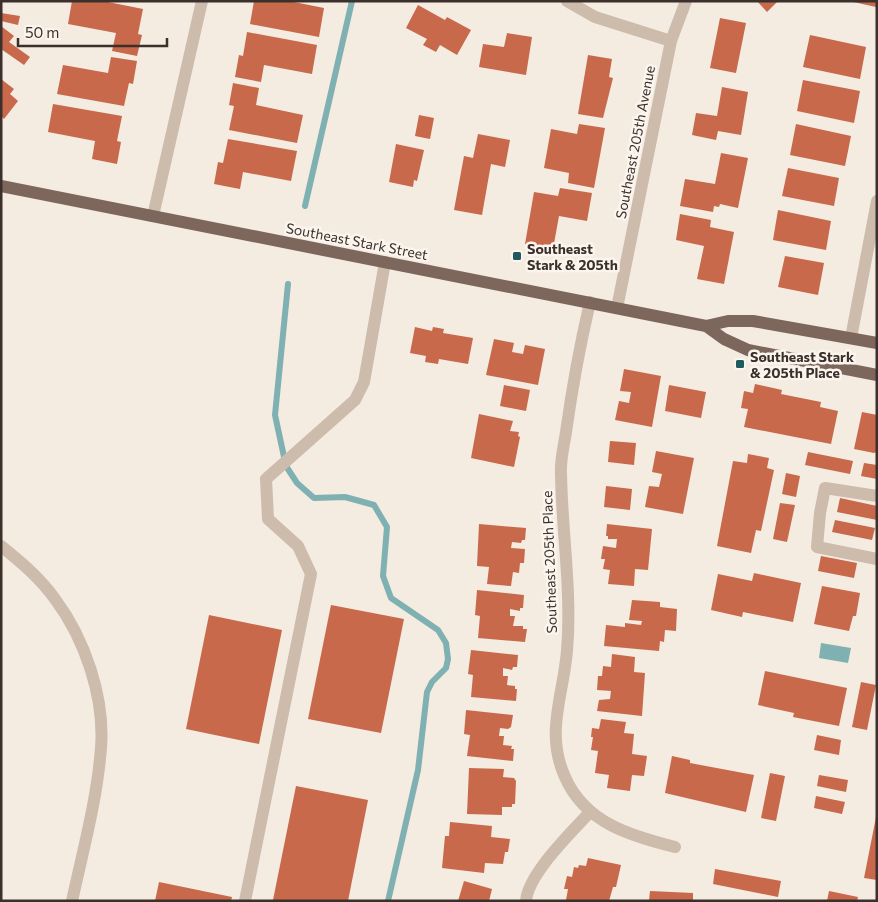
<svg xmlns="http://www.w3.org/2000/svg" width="878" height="902" viewBox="0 0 878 902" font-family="Commissioner,sans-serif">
  <rect width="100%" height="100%" fill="#f4ebe1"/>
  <path fill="#7fb0b2" d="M 821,643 L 851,648 L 848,663 L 819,658 Z"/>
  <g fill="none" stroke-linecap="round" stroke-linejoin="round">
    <path stroke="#7fb0b2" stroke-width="6" d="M 305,206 L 352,1
      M 288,284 L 275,415 L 286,466 L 297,483 L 314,498 L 345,497 L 374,505 L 387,527 L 383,576 L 391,598 L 438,630 L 446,643 L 448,659 L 446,668 L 432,682 L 427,692 L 418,770 L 388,901"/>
  </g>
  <path fill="#c8694b" d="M 72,1 L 103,1 L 143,9 L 138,34 L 142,35 L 137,56 L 112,51 L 116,33 L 68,24 Z
    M 254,1 L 289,1 L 324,8 L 319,37 L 250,24 Z
    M 757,1 L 778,1 L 767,12 Z
    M 849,1 L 877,1 L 876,7 Z
    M 418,5 L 445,20 L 447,17 L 471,30 L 457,55 L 440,45 L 436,52 L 423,45 L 427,39 L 406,28 Z
    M 1,13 L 20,16 L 18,25 L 1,21 Z
    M 720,18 L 746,23 L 736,73 L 710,68 Z
    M 1,26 L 14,36 L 9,42 L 30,57 L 24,65 L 1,49 Z
    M 247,32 L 317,45 L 312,74 L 264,65 L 261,82 L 235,77 L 239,55 L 243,56 Z
    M 507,33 L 532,37 L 526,75 L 479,67 L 483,44 L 504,47 Z
    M 810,35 L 866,47 L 860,79 L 803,67 Z
    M 588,55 L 612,59 L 609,77 L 613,78 L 603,118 L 578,114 Z
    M 111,57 L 137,61 L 133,84 L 129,83 L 124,106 L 57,94 L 63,65 L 108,73 Z
    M 1,79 L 14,89 L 10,94 L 18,101 L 4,119 L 1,116 Z
    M 803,80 L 860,91 L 854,123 L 797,111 Z
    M 233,83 L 259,88 L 256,105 L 303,115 L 297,143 L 229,130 L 234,106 L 229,105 Z
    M 722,87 L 748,92 L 741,135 L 718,131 L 716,140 L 692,135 L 696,113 L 717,116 Z
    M 53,104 L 122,116 L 117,141 L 121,142 L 117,164 L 92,159 L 95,141 L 48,132 Z
    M 419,115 L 434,118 L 430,139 L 415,136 Z
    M 579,124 L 605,128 L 594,188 L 568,183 L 569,173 L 544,168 L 551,129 L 577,134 Z
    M 796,124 L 851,136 L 845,166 L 790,155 Z
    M 478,134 L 510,140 L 505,167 L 491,164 L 482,215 L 454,210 L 464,156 L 473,158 Z
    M 228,139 L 297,151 L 291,181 L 243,172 L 240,189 L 214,184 L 218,162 L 223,163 Z
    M 396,144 L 424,150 L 417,181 L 414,180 L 413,187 L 389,182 Z
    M 721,153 L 748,158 L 738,208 L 720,204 L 719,207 L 714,206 L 713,212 L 680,206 L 685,179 L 715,184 Z
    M 788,168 L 839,178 L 834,206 L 782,196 Z
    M 560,188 L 592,193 L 587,221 L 559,216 L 553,249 L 525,244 L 534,192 L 558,196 Z
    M 778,210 L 831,221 L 826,250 L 773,240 Z
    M 680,214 L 711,220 L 710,227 L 734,232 L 724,284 L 697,279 L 704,246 L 676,240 Z
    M 785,256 L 824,263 L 818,295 L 778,287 Z
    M 415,327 L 432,331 L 433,327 L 444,329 L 443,333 L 473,338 L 468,364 L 439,359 L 438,364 L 425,362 L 426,356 L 410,353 Z
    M 494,339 L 514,343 L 512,352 L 523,354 L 525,345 L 545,349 L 538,385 L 486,375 Z
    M 624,369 L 661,376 L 652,427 L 615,420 L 619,401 L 629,403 L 631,392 L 620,391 Z
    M 755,384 L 782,390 L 781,394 L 821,402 L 820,407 L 838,411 L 831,444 L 744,427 L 748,409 L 741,408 L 744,391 L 753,393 Z
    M 504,385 L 530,390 L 526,411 L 500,406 Z
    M 669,385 L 706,392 L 701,418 L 665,411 Z
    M 862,412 L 877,415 L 877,452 L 874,453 L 854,449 Z
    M 479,414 L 513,421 L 510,431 L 519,432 L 518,436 L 520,437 L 514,467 L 471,458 Z
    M 610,441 L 636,443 L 634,465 L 608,462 Z
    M 656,451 L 694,458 L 683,514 L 645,507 L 649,486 L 659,487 L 662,474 L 652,472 Z
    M 808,452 L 853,461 L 850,474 L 805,465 Z
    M 748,454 L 769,458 L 767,468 L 774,470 L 761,531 L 756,530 L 751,553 L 717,546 L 733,461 L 747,463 Z
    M 864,463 L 877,465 L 877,479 L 861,476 Z
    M 786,473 L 800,476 L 796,497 L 782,494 Z
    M 606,486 L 632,489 L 630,510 L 604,507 Z
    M 840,498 L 877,506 L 877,520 L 837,512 Z
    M 780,503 L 795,505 L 787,542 L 773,539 Z
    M 835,520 L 875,528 L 872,540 L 832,532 Z
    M 479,524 L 526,528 L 525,540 L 522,540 L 521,543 L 512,542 L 511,548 L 525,549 L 524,563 L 520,563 L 519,573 L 513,572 L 511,586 L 487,584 L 489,567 L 477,566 Z
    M 607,524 L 652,529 L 648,570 L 635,569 L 634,586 L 608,584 L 610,570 L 603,569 L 605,559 L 601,559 L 603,546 L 616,548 L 617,539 L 608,539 L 608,536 L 606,536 Z
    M 821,556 L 857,563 L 854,578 L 818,571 Z
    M 754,573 L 801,583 L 793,622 L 743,612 L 742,617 L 711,610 L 718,574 L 752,581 Z
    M 822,586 L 860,593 L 856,616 L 853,616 L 849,631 L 814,624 Z
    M 477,590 L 524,595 L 523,608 L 520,608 L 520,611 L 510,609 L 510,616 L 515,616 L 513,626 L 523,626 L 523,629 L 527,629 L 525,642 L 478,638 L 480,616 L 475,615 Z
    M 632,600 L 660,602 L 660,607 L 677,609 L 676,631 L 665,630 L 664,642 L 660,641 L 659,651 L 604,646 L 606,625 L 625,627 L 625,623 L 641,625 L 642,621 L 629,620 Z
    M 331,605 L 404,619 L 381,733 L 308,719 Z
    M 209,615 L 282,630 L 259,744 L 186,729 Z
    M 471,650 L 518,655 L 517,667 L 513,667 L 512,670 L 503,668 L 503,676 L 508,676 L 507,685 L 515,686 L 515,689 L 517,689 L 516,701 L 471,697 L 473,675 L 468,674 Z
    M 612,654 L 635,657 L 634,672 L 645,673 L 642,716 L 597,711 L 599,700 L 610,699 L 611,691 L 597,690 L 598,676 L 602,676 L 603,666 L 611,667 Z
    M 765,671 L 847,688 L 839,726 L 793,717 L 794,713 L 758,705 Z
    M 861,682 L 876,685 L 867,730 L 852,727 Z
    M 466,710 L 513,715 L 511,727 L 508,729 L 500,728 L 499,736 L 504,736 L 503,745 L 512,746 L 511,749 L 514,749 L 513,761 L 467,756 L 470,735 L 464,734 Z
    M 601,719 L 626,722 L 624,733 L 634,734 L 632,754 L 647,756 L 644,776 L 632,775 L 630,791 L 607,788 L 609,775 L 595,773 L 598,751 L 591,750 L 593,737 L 591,737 L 592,728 L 599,729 Z
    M 817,735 L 841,740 L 839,755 L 814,750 Z
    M 672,756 L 690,760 L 690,763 L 754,775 L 746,812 L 665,793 Z
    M 469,768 L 504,769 L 503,777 L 514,778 L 516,781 L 515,804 L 512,804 L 512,807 L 502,807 L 502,815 L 467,814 Z
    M 770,773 L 785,776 L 776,821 L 761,818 Z
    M 819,775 L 848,780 L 846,792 L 817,786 Z
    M 296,786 L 368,800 L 348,901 L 273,900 Z
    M 816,796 L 845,802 L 842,814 L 814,808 Z
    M 876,817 L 877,817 L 877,880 L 864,878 Z
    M 450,822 L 492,826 L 491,837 L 510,839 L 508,852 L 505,852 L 503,864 L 485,863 L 484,873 L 442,868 L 445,836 L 449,836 Z
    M 588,858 L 621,865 L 616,887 L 613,887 L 609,901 L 566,900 L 568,889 L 564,889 L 567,876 L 572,877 L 574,867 L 578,868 L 579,865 L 586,866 Z
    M 715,869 L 781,881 L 778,897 L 713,884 Z
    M 464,881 L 492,889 L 489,901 L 458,901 Z
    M 159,882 L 232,897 L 231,901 L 155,901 Z
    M 650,891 L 693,893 L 693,901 L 649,901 Z
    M 829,891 L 858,897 L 857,901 L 827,901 Z"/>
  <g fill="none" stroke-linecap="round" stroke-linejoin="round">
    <path stroke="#cdbbac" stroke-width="12" d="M 567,1 L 595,17 L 671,41
      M 153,216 L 202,1
      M 590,302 C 580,345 572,389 566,432 C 564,446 560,460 561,474 C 562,533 572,592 567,651 C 563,697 545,733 565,777 C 585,823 631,836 675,847
      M 617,308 L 671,41 L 686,1
      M 851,338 L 877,201
      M 877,496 L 825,488 L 820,513 L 817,547 L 877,559
      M 1,546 C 21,562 40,578 55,599 C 85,639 105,698 101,748 C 97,800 83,850 72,901
      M 245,901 L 311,574 L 298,546 L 268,519 L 266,479 L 355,400 L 364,382 L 385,262
      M 526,901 C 528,874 571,833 589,813"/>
    <path stroke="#7d675c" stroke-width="12" d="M 1,186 L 706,326 L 728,321 L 753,321 L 877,343
      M 706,326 L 724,339 L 748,350 L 877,375"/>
  </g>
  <g fill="#1f5a5e" stroke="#fbf5ee" stroke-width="2">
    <rect x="512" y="251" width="10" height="10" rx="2.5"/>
    <rect x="735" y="359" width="10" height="10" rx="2.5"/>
  </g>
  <g text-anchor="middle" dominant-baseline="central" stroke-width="5" stroke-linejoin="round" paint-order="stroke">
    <g font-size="14" fill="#3b302b" stroke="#fbf5ee">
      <text transform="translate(635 142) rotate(-79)">Southeast 205th Avenue</text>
      <text transform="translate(357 241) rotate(11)">Southeast Stark Street</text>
      <text transform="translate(549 562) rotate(-92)">Southeast 205th Place</text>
    </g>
    <g font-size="14" font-weight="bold" fill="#3b302b" stroke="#fbf5ee" text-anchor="start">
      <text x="527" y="248">Southeast<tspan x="527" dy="16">Stark &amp; 205th</tspan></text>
      <text x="750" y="356">Southeast Stark<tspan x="750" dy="16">&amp; 205th Place</tspan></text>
    </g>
  </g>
  <rect width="878" height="902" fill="none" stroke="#3b302b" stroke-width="5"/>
  <path d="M18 38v8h149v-8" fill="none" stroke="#3b302b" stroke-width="2.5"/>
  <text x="25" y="38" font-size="15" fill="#3b302b" stroke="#fbf5ee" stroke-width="4" paint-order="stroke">50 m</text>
</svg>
